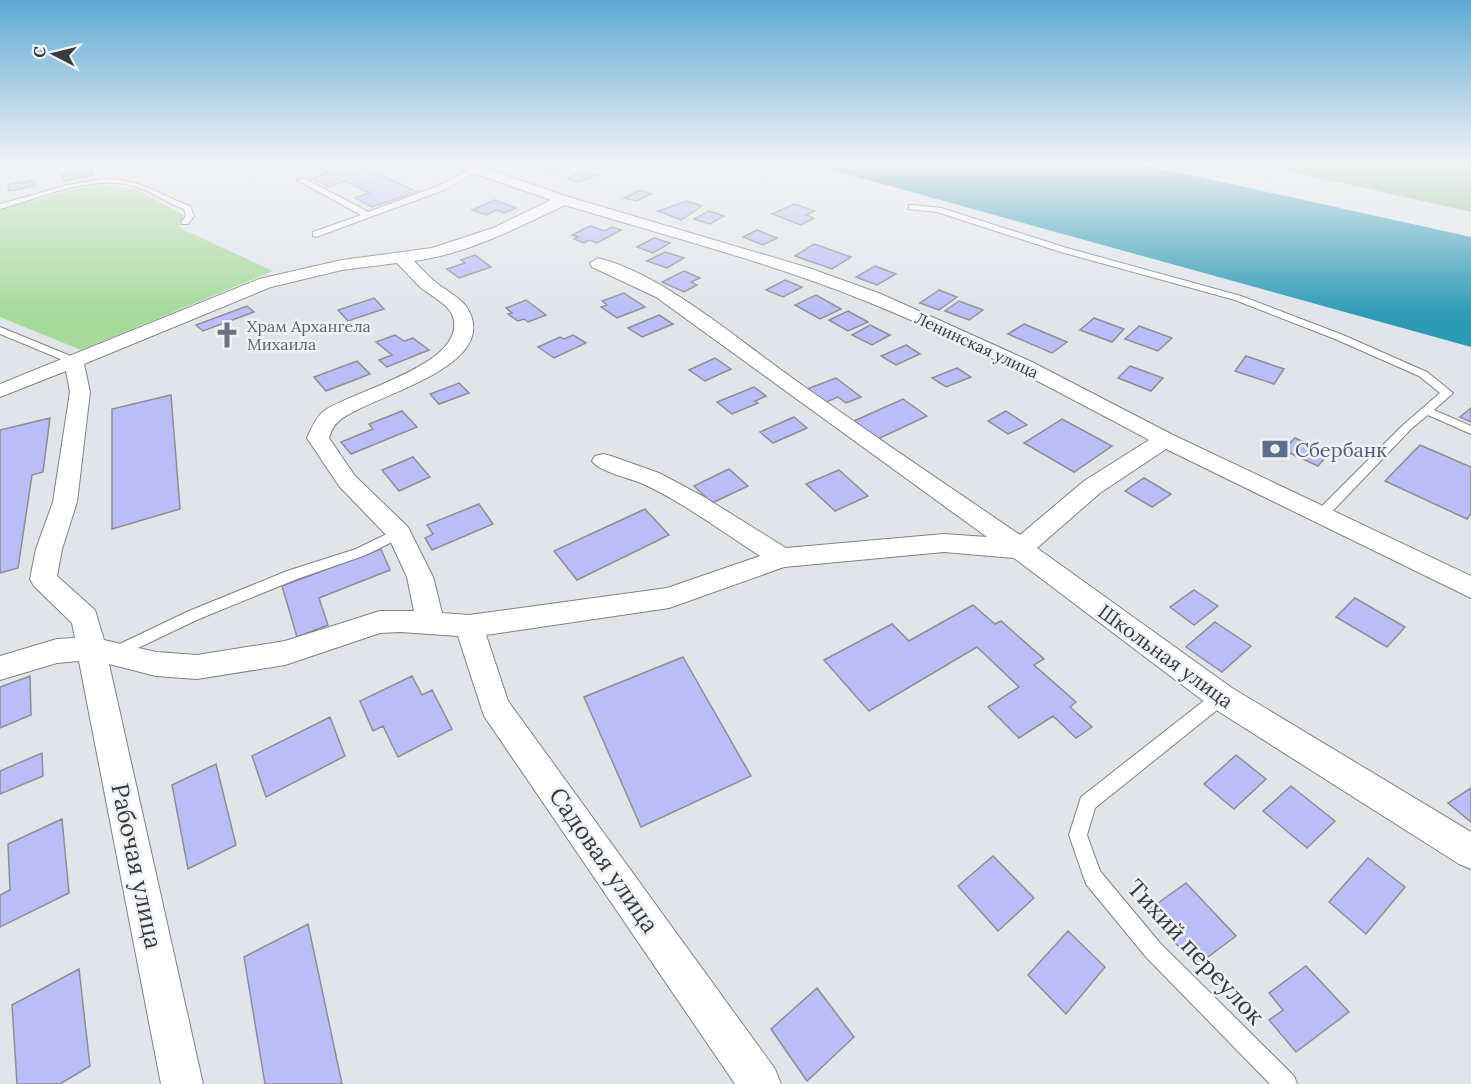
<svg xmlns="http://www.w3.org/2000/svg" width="1471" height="1084" viewBox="0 0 1471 1084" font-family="Lora,serif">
  <rect width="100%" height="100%" fill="#e1e5ea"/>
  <path fill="#a6da9b" d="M 96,184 L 136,189 L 183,215 L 180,228 L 273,271 L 81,350 L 0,317 L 0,209 Z"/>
  <path fill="#8bbf81" d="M 1253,163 L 1471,163 L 1471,212 Z"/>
  <path fill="#2e9bb5" d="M 807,163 L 1136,163 L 1471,237 L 1471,347 Z"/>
  <path fill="#babdf7" stroke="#8d8e93" stroke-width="1.5" d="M 309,163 L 356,163 L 417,192 L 372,207 L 355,198 L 369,193 L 345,181 L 329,187 L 312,178 L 329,172 Z
    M 530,163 L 562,163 L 571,166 L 555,172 Z
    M 91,170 L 93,175 L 64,181 L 61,175 Z
    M 585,171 L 598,175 L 577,182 L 567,178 Z
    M 34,180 L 35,186 L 9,191 L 8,185 Z
    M 640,190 L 652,194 L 636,201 L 624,198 Z
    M 495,200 L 516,208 L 504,213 L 497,210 L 486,215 L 472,210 Z
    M 687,201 L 702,206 L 681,220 L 658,211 Z
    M 794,204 L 815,211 L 806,215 L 814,218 L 801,225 L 772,214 Z
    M 709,211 L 724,216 L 710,224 L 694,219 Z
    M 590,226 L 605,231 L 612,227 L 621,230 L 597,243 L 589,240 L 584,243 L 574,239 L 578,237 L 572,235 Z
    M 757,230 L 777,238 L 763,245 L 743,237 Z
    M 654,238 L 670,243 L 653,253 L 637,247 Z
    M 814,244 L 851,257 L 832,269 L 795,256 Z
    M 665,252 L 684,258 L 667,268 L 647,261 Z
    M 475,255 L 491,267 L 459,278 L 447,269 L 465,263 L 461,260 Z
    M 875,266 L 896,274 L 877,285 L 856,277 Z
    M 684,271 L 700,278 L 691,282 L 697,285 L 684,292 L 662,282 Z
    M 785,280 L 802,287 L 783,297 L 766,290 Z
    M 939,290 L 957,297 L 939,310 L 920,303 Z
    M 624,293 L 645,307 L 617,318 L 601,307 L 607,305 L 602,301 Z
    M 816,295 L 841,309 L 820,319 L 795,305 Z
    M 374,298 L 384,309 L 348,321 L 338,310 Z
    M 526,300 L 546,315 L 528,322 L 524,319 L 518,321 L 508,314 L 512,313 L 506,308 Z
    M 959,301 L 983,310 L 969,320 L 945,311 Z
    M 247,306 L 254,312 L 203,331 L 196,325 Z
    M 848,311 L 868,322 L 848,331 L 829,320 Z
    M 659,315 L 673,324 L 642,337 L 628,328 Z
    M 1094,318 L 1124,329 L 1112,342 L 1080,330 Z
    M 1024,324 L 1067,342 L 1052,353 L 1008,334 Z
    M 870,325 L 890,335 L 872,345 L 852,335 Z
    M 1139,326 L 1172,338 L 1158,351 L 1125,339 Z
    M 395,335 L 404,341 L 413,338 L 429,350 L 387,367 L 379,360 L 392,355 L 376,342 Z
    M 573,335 L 586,343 L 554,358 L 538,347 L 560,337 L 564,339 Z
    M 906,345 L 920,354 L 896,365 L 881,356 Z
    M 1246,356 L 1284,369 L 1274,384 L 1235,371 Z
    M 715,358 L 731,369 L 705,381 L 689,370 Z
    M 357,361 L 370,374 L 326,391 L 314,377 Z
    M 1130,366 L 1163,378 L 1151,391 L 1118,378 Z
    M 957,368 L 971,377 L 946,387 L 932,378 Z
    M 836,378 L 861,397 L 846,403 L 838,397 L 824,403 L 807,389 Z
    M 459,383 L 469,393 L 439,404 L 430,394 Z
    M 754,387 L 766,396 L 755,401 L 758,403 L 732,414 L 717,402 Z
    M 171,395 L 180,509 L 112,529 L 112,409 Z
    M 903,399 L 927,416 L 878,439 L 854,421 Z
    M 1471,408 L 1471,422 L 1460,417 Z
    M 402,411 L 417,427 L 351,454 L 341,442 L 373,429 L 369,424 Z
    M 1006,411 L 1027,425 L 1008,434 L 988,421 Z
    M 794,417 L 807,428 L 773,443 L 760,432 Z
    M 50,418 L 43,472 L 32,475 L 18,568 L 0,573 L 0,430 Z
    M 1062,419 L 1112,446 L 1074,472 L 1024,443 Z
    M 1295,438 L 1329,453 L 1318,466 L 1283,450 Z
    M 1420,445 L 1471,467 L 1471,514 L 1467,519 L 1385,481 Z
    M 413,457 L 430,477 L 399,491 L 382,470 Z
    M 729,469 L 748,486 L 712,503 L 694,486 Z
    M 839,470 L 868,496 L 835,511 L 806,484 Z
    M 1144,478 L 1171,494 L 1152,507 L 1125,491 Z
    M 479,504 L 493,524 L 432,550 L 425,538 L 433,534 L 427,525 Z
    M 645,509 L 669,535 L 577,580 L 554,551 Z
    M 381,549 L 390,570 L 319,598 L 328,625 L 297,637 L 282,586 Z
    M 1194,590 L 1218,606 L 1194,625 L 1170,607 Z
    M 1355,598 L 1405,627 L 1387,647 L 1336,617 Z
    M 973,605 L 995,624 L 1001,621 L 1044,659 L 1034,665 L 1076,702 L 1070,707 L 1092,727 L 1076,738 L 1053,716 L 1019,738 L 988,707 L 1019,687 L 977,647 L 869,711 L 824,660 L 892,624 L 909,641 Z
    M 1215,622 L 1251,646 L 1222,672 L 1186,647 Z
    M 683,657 L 751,776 L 641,827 L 584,697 Z
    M 30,676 L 31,715 L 0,728 L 0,687 Z
    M 412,676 L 422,695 L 432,690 L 452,729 L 398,757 L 383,726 L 373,731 L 360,701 Z
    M 330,717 L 345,756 L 266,797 L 252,756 Z
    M 42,753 L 43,776 L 0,794 L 0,771 Z
    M 1236,755 L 1266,779 L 1234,809 L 1204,784 Z
    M 216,764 L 236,845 L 188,869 L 172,785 Z
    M 1291,786 L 1335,821 L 1307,848 L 1263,811 Z
    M 1471,788 L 1471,822 L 1448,803 Z
    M 62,819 L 69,893 L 0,927 L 0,895 L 10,890 L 8,844 Z
    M 993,856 L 1034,898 L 998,931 L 958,886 Z
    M 1368,858 L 1405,887 L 1366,934 L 1329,902 Z
    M 1186,883 L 1236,936 L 1196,966 L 1147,911 Z
    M 308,924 L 342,1084 L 265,1084 L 244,957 Z
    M 1068,931 L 1105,967 L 1066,1014 L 1028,975 Z
    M 1306,966 L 1349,1012 L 1296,1052 L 1269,1020 L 1283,1010 L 1269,993 Z
    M 79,969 L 90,1066 L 60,1084 L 17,1084 L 12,1005 Z
    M 817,988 L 854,1037 L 807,1081 L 771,1029 Z"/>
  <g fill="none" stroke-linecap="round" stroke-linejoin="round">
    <g stroke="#7e8286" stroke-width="2">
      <path id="lane" d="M 474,167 L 481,169 L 444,190 L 316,237 L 313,236 L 313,232 L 361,215 L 297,180 L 304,178 L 368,212 L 438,186 Z
        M 104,179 C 142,179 157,194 190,206 L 194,216 L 188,224 L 182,224 L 181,222 L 186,216 L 184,209 C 166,203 151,190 133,186 C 89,174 41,198 0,209 L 0,204 L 68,185 Z
        M 912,205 L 941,208 L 1067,248 L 1241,296 L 1343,335 L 1427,372 L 1453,393 L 1434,410 L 1471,426 L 1471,434 L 1428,415 L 1411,429 L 1326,518 L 1316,518 L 1314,515 L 1316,512 L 1403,425 L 1440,393 L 1419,376 L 1335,339 L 1235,300 L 1061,252 L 937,212 L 909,209 L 909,205 Z
        M 0,327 L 78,359 L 79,361 L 74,364 L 70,363 L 0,334 Z
        M 399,528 L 406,533 L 404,536 L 366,555 L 297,579 L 199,619 L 119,657 L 114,659 L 109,657 L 106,653 L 109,649 L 189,611 L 287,571 L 356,549 Z
        M 1221,690 L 1227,692 L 1229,697 L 1227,702 L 1095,808 L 1087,835 L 1100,871 L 1160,943 L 1294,1076 L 1297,1084 L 1270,1084 L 1146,957 L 1086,884 L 1069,835 L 1081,797 L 1215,692 Z"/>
    </g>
    <g stroke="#7e8286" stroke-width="2">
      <path id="street" d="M 451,163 L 470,163 L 569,197 L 809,268 L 881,294 L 1032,362 L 1173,435 L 1471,576 L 1471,598 L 1166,449 L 1100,493 L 1037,548 L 1232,688 L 1471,832 L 1471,869 L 1459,864 L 1210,706 L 1014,558 L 944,552 L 784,567 L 669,608 L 486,635 L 508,701 L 775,1069 L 781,1084 L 735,1084 L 484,716 L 458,636 L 400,632 L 380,633 L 285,665 L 197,679 L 156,676 L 109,664 L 203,1084 L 161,1084 L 79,661 L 57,663 L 0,680 L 0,656 L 57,639 L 75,638 L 72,623 L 34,586 L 30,579 L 36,549 L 53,502 L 70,392 L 66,371 L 0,397 L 0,384 L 259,279 L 342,260 L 432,248 L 493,228 L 551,200 L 453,166 ZM 565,205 C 666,236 770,262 868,302 C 965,341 1057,391 1149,440 L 1084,481 L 1020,535 C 947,485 874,436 802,385 C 744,345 666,275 598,258 L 590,263 L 592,267 L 656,297 L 987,537 L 944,534 L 786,548 L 704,497 L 659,473 L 611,456 L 603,454 L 595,456 L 592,461 C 598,471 629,478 641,483 C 683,502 721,531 760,556 L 667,588 L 469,615 L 442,613 L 433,577 L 408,527 L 355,476 L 329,438 C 331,432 333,426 338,422 C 365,396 507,368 466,306 C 458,296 443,289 433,280 C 426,274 420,267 414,261 C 467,254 517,228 565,205 ZM 397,263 C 405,271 412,279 419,286 C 429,295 449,304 453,317 C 468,364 352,391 324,411 C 316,417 311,429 307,438 L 339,486 L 389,538 L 407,577 L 414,611 L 380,611 L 285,641 L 197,655 L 156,652 L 104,640 L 95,610 L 57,576 L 62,549 L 77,502 L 90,392 L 84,364 L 271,287 L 342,270 Z"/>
    </g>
    <use href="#lane" fill="#fff" fill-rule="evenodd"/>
    <use href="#street" fill="#fff" fill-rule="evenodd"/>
  </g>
  <linearGradient id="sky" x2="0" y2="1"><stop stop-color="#5daad4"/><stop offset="0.52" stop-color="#f2f3f6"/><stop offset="1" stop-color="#f2f3f6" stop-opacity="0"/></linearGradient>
  <rect width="1471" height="314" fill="url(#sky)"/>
  <defs>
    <g id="church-bare" transform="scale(2.07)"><path d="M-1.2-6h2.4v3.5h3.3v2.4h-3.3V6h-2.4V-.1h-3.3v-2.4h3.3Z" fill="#6b7280" stroke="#eef2f7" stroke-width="2.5" paint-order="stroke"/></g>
    <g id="bank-bare" transform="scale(2.07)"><path d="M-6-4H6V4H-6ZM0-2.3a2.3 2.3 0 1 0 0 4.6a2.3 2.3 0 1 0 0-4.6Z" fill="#5c6f8a" stroke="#eef2f7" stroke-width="2.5" paint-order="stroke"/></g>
  </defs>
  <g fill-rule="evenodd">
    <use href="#church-bare" x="227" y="335"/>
    <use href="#bank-bare" x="1275" y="449"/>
  </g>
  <g text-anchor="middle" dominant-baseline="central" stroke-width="5" stroke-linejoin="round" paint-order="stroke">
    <g font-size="16" fill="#5b616d" stroke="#eef2f7" text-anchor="start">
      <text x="247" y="326">Храм Архангела<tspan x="247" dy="18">Михаила</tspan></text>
    </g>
    <g font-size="16" fill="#393a3c" stroke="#eef2f7">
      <text transform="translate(977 345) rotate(25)">Ленинская улица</text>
    </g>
    <g font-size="20" fill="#4e5e75" stroke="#eef2f7" text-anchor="start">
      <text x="1295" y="449">Сбербанк</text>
    </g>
    <g font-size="20" fill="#393a3c" stroke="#eef2f7">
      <text transform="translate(1166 656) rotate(36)">Школьная улица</text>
    </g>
    <g font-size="24" fill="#393a3c" stroke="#eef2f7">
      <text transform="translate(604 860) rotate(55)">Садовая улица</text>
      <text transform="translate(137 866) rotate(78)">Рабочая улица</text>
      <text transform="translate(1196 952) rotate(47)">Тихий переулок</text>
    </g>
  </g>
  <g transform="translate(54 54) rotate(277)" stroke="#eef2f7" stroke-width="4.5" paint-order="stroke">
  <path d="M0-4.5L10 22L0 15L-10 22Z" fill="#393a3c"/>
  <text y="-9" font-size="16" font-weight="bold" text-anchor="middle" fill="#393a3c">С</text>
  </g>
</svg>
